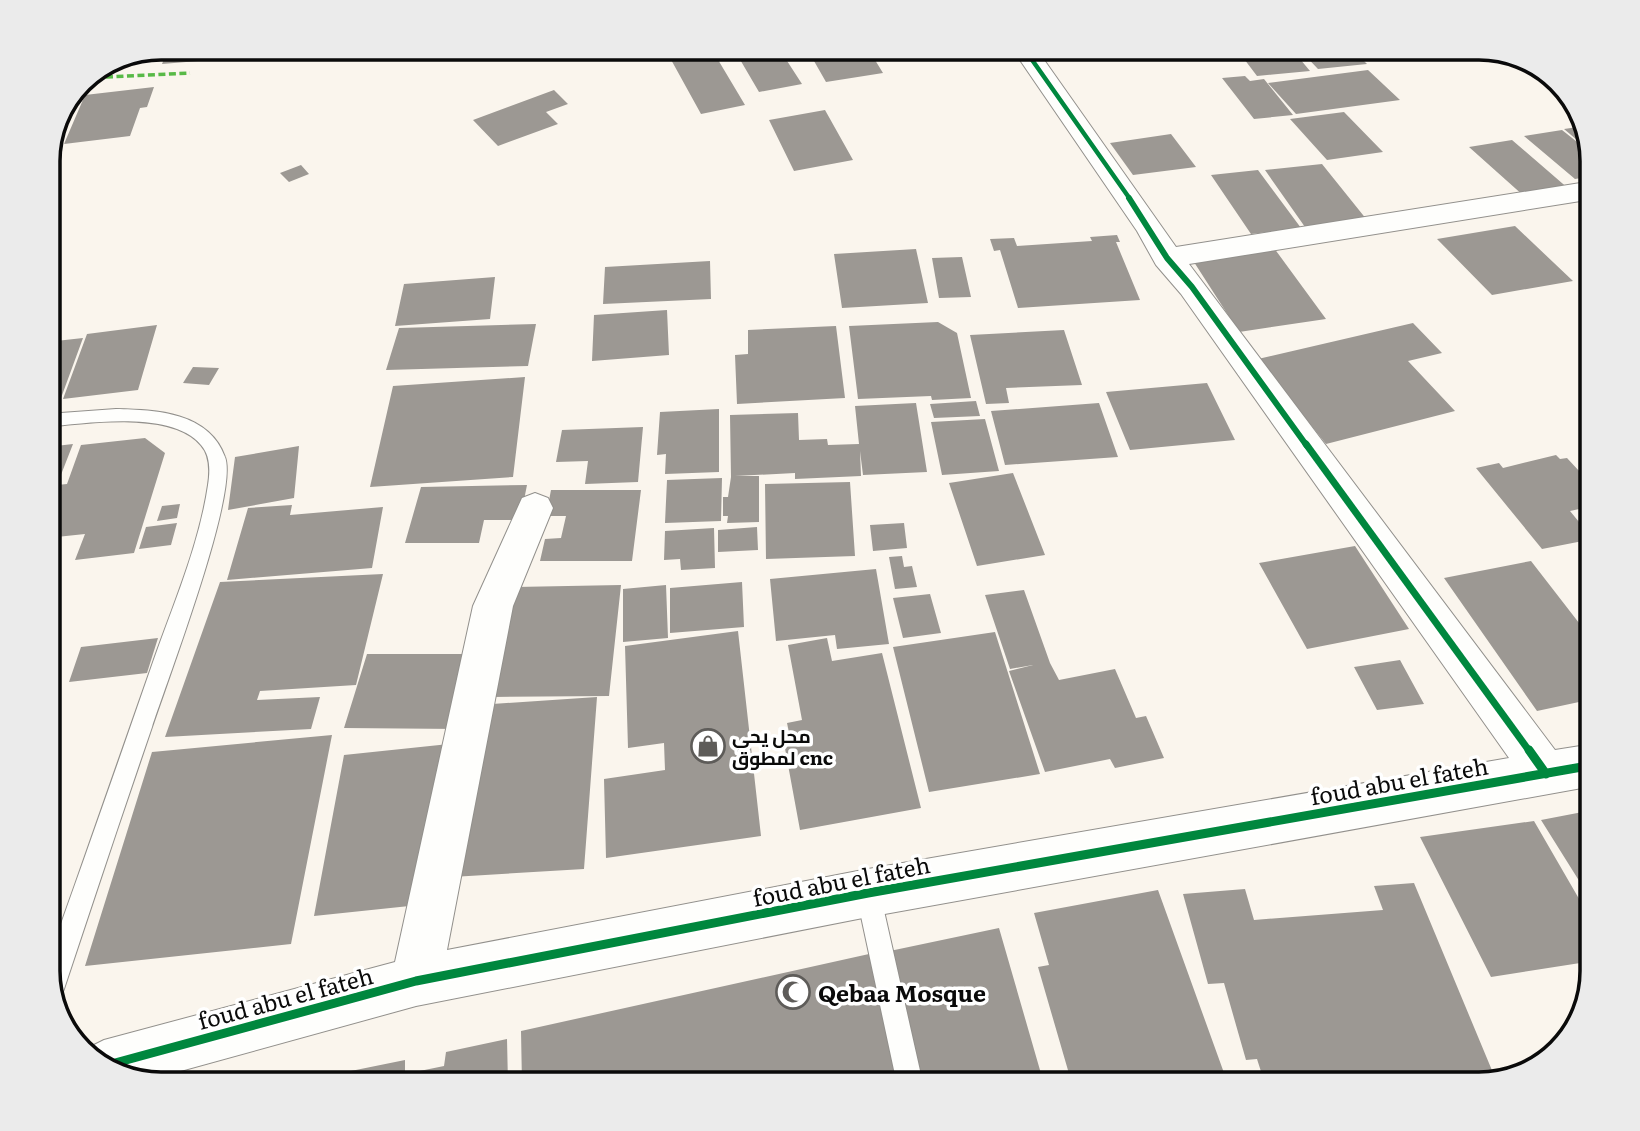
<svg xmlns="http://www.w3.org/2000/svg" width="1640" height="1131" viewBox="0 0 1640 1131" font-family="Literata,Cairo,serif">
  <rect width="100%" height="100%" fill="#faf5ed"/>
  <path fill="#9c9893" d="M 169,47 L 226,47 L 222,59 L 162,64 Z
    M 756,47 L 778,47 L 802,84 L 759,92 L 735,51 Z
    M 806,47 L 867,47 L 883,73 L 826,82 Z
    M 929,47 L 979,47 L 979,49 L 934,55 Z
    M 1235,47 L 1290,47 L 1310,71 L 1257,76 Z
    M 1297,47 L 1350,47 L 1367,64 L 1318,69 Z
    M 711,48 L 745,105 L 701,114 L 669,56 Z
    M 1368,70 L 1400,100 L 1296,114 L 1268,83 Z
    M 1245,76 L 1250,81 L 1264,79 L 1293,115 L 1254,119 L 1222,78 Z
    M 154,87 L 147,107 L 140,108 L 130,136 L 64,144 L 85,95 Z
    M 554,90 L 568,104 L 546,112 L 558,124 L 498,146 L 473,120 Z
    M 825,110 L 853,160 L 794,171 L 769,120 Z
    M 1344,112 L 1383,152 L 1327,160 L 1290,119 Z
    M 1585,126 L 1590,151 L 1564,129 Z
    M 1562,130 L 1591,153 L 1593,176 L 1575,179 L 1524,136 Z
    M 1171,134 L 1196,167 L 1133,175 L 1110,143 Z
    M 1512,140 L 1570,190 L 1525,197 L 1469,147 Z
    M 1322,164 L 1367,220 L 1305,227 L 1265,170 Z
    M 301,165 L 309,174 L 289,182 L 280,173 Z
    M 1258,170 L 1301,228 L 1251,234 L 1211,175 Z
    M 1515,226 L 1573,281 L 1492,295 L 1437,239 Z
    M 1117,235 L 1120,242 L 1116,242 L 1140,300 L 1018,308 L 1000,250 L 994,251 L 990,239 L 1014,238 L 1017,246 L 1092,241 L 1090,237 Z
    M 1274,248 L 1326,319 L 1239,332 L 1192,259 Z
    M 916,249 L 928,303 L 842,308 L 834,254 Z
    M 962,257 L 971,297 L 939,298 L 932,258 Z
    M 710,261 L 711,299 L 603,304 L 605,267 Z
    M 495,277 L 490,319 L 395,326 L 404,284 Z
    M 667,310 L 669,355 L 592,361 L 594,315 Z
    M 938,322 L 957,333 L 971,398 L 932,400 L 931,396 L 858,399 L 849,326 Z
    M 1413,323 L 1442,353 L 1408,361 L 1455,411 L 1326,444 L 1258,359 Z
    M 536,324 L 528,366 L 386,370 L 399,328 Z
    M 157,325 L 138,390 L 63,399 L 87,334 Z
    M 836,326 L 845,398 L 737,404 L 735,355 L 748,354 L 748,330 Z
    M 1064,330 L 1082,385 L 1006,388 L 1009,403 L 986,404 L 970,335 Z
    M 83,338 L 61,398 L 47,400 L 47,342 Z
    M 193,367 L 219,368 L 209,385 L 183,383 Z
    M 525,377 L 513,477 L 370,487 L 393,386 Z
    M 1207,383 L 1235,440 L 1130,450 L 1106,392 Z
    M 976,401 L 980,416 L 934,418 L 930,404 Z
    M 916,403 L 927,472 L 863,475 L 860,451 L 861,476 L 795,479 L 795,473 L 735,476 L 759,476 L 759,522 L 727,523 L 728,516 L 723,516 L 723,497 L 728,497 L 731,477 L 730,415 L 798,413 L 799,440 L 827,439 L 828,445 L 859,444 L 855,406 Z
    M 1099,403 L 1118,457 L 1005,465 L 991,411 Z
    M 719,409 L 719,472 L 665,474 L 666,454 L 657,455 L 660,412 Z
    M 985,419 L 999,471 L 942,475 L 931,422 Z
    M 643,427 L 638,482 L 585,484 L 588,461 L 556,462 L 562,430 Z
    M 145,438 L 165,453 L 134,553 L 75,560 L 85,534 L 47,538 L 53,519 L 47,520 L 47,447 L 73,444 L 57,485 L 67,484 L 81,445 Z
    M 299,446 L 294,498 L 228,510 L 235,457 Z
    M 1556,455 L 1560,459 L 1567,458 L 1593,486 L 1593,506 L 1570,511 L 1593,539 L 1542,549 L 1476,468 L 1499,463 L 1503,468 Z
    M 1013,473 L 1045,555 L 977,566 L 949,483 Z
    M 722,478 L 721,521 L 665,523 L 667,480 Z
    M 850,482 L 855,556 L 766,559 L 765,484 Z
    M 527,485 L 520,520 L 484,520 L 479,543 L 405,543 L 421,487 Z
    M 551,490 L 641,490 L 632,561 L 540,561 L 545,539 L 561,538 L 566,516 L 546,516 Z
    M 180,504 L 177,518 L 157,521 L 162,506 Z
    M 292,505 L 290,515 L 383,507 L 372,568 L 227,580 L 248,508 Z
    M 177,523 L 171,545 L 139,549 L 146,527 Z
    M 904,523 L 907,548 L 873,551 L 870,525 Z
    M 757,527 L 758,550 L 718,552 L 718,530 Z
    M 714,528 L 715,568 L 681,570 L 680,559 L 664,560 L 665,531 Z
    M 1355,546 L 1409,629 L 1307,649 L 1259,563 Z
    M 902,556 L 904,567 L 912,566 L 917,587 L 895,589 L 889,557 Z
    M 1531,561 L 1593,641 L 1593,699 L 1537,711 L 1444,578 Z
    M 876,569 L 889,644 L 837,649 L 835,635 L 776,641 L 770,579 Z
    M 383,574 L 356,685 L 260,691 L 257,700 L 320,697 L 311,729 L 165,737 L 220,582 Z
    M 742,582 L 744,627 L 670,633 L 670,588 Z
    M 621,585 L 609,696 L 493,697 L 515,587 Z
    M 666,585 L 668,638 L 623,642 L 623,589 Z
    M 1024,590 L 1050,663 L 1059,680 L 1115,669 L 1136,718 L 1146,716 L 1164,758 L 1115,768 L 1110,759 L 1045,772 L 1009,671 L 1033,665 L 1010,669 L 985,595 Z
    M 930,594 L 941,633 L 903,638 L 893,598 Z
    M 738,631 L 761,836 L 606,858 L 604,779 L 665,770 L 664,743 L 628,748 L 625,646 Z
    M 995,632 L 1040,774 L 929,792 L 893,647 Z
    M 158,638 L 147,673 L 69,682 L 81,647 Z
    M 827,638 L 832,661 L 882,653 L 921,808 L 800,830 L 784,743 L 791,742 L 787,723 L 802,720 L 788,645 Z
    M 367,654 L 477,654 L 459,729 L 344,728 Z
    M 1400,660 L 1424,704 L 1377,710 L 1354,667 Z
    M 597,697 L 584,869 L 452,877 L 478,705 Z
    M 332,735 L 291,944 L 85,966 L 152,752 Z
    M 449,744 L 419,905 L 314,916 L 344,755 Z
    M 1593,810 L 1593,903 L 1541,820 Z
    M 1534,821 L 1593,923 L 1593,961 L 1491,977 L 1420,837 Z
    M 1414,883 L 1496,1080 L 1480,1084 L 1265,1084 L 1257,1059 L 1246,1060 L 1224,983 L 1208,984 L 1183,894 L 1245,889 L 1254,920 L 1383,910 L 1374,886 Z
    M 1158,890 L 1228,1084 L 1072,1084 L 1038,967 L 1049,965 L 1034,913 Z
    M 999,928 L 1044,1084 L 914,1084 L 885,952 Z
    M 878,952 L 908,1084 L 522,1084 L 521,1031 Z
    M 507,1039 L 508,1084 L 340,1084 L 341,1073 L 405,1060 L 405,1074 L 444,1066 L 446,1052 Z"/>
  <g fill="none" stroke-linecap="round" stroke-linejoin="round">
    <g stroke="#92908c" stroke-width="2">
      <path id="lane" d="M 116,409 C 156,410 209,412 225,457 C 239,493 167,681 152,727 C 122,814 93,902 64,989 L 60,998 L 54,1000 L 47,977 L 47,963 C 83,863 118,763 153,662 C 173,605 199,546 208,485 C 210,472 211,456 201,445 C 172,410 87,423 47,427 L 47,414 Z
        M 868,881 L 876,885 L 880,893 L 923,1084 L 897,1084 L 856,893 L 860,885 Z"/>
    </g>
    <g stroke="#92908c" stroke-width="2">
      <path id="street" d="M 1011,47 L 1035,47 L 1176,247 L 1593,181 L 1593,199 L 1189,264 L 1555,750 L 1593,744 L 1593,786 L 868,917 L 416,1006 L 148,1080 L 97,1064 L 84,1050 L 104,1040 L 395,962 L 473,606 L 522,498 L 535,493 L 548,498 L 553,508 L 513,606 L 447,950 L 868,869 L 1509,758 L 1181,294 L 1156,265 L 1137,231 Z"/>
    </g>
    <use href="#lane" fill="#fefefc" fill-rule="evenodd"/>
    <use href="#street" fill="#fefefc" fill-rule="evenodd"/>
    <path stroke="#58b947" stroke-width="3.5" stroke-dasharray="7 3.5" stroke-linecap="butt" d="M 85,78 L 190,73"/>
    <g stroke="#fff" stroke-width="7">
      <path id="cycleway-far3" d="M 1023,47 L 1130,199"/>
    </g>
    <g stroke="#fff" stroke-width="10">
      <path id="cycleway-far2" d="M 1129,198 L 1167,258 L 1192,287 L 1307,446"/>
    </g>
    <g stroke="#fff" stroke-width="11">
      <path id="cycleway-far1" d="M 1306,444 L 1530,752"/>
    </g>
    <g stroke="#fff" stroke-width="13">
      <path id="cycleway" d="M 1529,750 L 1546,774
        M 104,1066 L 416,981 L 868,893 L 1593,765"/>
    </g>
    <use href="#cycleway-far3" stroke="#00873e" stroke-width="4.5"/>
    <use href="#cycleway-far2" stroke="#00873e" stroke-width="6"/>
    <use href="#cycleway-far1" stroke="#00873e" stroke-width="7"/>
    <use href="#cycleway" stroke="#00873e" stroke-width="9"/>
  </g>
  <defs>
    <g id="shop-ring" transform="scale(1.75)"><circle r="9.5" fill="#fff" stroke="#5e5c59" stroke-width="1.5"/><path d="M-5-2.5h2.3a2.7 3.5 0 0 1 5.4 0H5L5.5 6h-11ZM-1.5-2.5h3a1.5 2.3 0 0 0-3 0Z" fill="#5e5c59"/></g>
    <g id="mosque-ring" transform="scale(1.75)"><circle r="9.5" fill="#fff" stroke="#5e5c59" stroke-width="1.5"/><path d="M3.5-4.9A6 6 0 1 0 3.5 4.9A5 5 0 1 1 3.5-4.9Z" fill="#5e5c59"/></g>
  </defs>
  <g fill-rule="evenodd">
    <use href="#shop-ring" x="708" y="746"/>
    <use href="#mosque-ring" x="793" y="992"/>
  </g>
  <g text-anchor="middle" dominant-baseline="central" stroke-width="7" stroke-linejoin="round" paint-order="stroke">
    <g font-size="19" font-weight="bold" fill="#0a0a0a" stroke="#fff" text-anchor="start">
      <text x="732" y="735">محل يحي<tspan x="732" dy="22">لمطوق cnc</tspan></text>
    </g>
    <g font-size="23" fill="#0a0a0a" stroke="#fff">
      <text transform="translate(1399 780) rotate(-10)">foud abu el fateh</text>
      <text transform="translate(841 880) rotate(-11)">foud abu el fateh</text>
      <text transform="translate(285 997) rotate(-15)">foud abu el fateh</text>
    </g>
    <g font-size="23" font-weight="bold" fill="#0a0a0a" stroke="#fff" text-anchor="start">
      <text x="818" y="992">Qebaa Mosque</text>
    </g>
  </g>
  <path d="M0 0H1640V1131H0ZM161 60H1479A101 101 0 0 1 1580 161V971A101 101 0 0 1 1479 1072H161A101 101 0 0 1 60 971V161A101 101 0 0 1 161 60Z" fill="#ebebeb" fill-rule="evenodd"/>
  <path fill="none" stroke="#0a0a0a" stroke-width="3.5" d="M161 60H1479A101 101 0 0 1 1580 161V971A101 101 0 0 1 1479 1072H161A101 101 0 0 1 60 971V161A101 101 0 0 1 161 60Z"/>
</svg>
